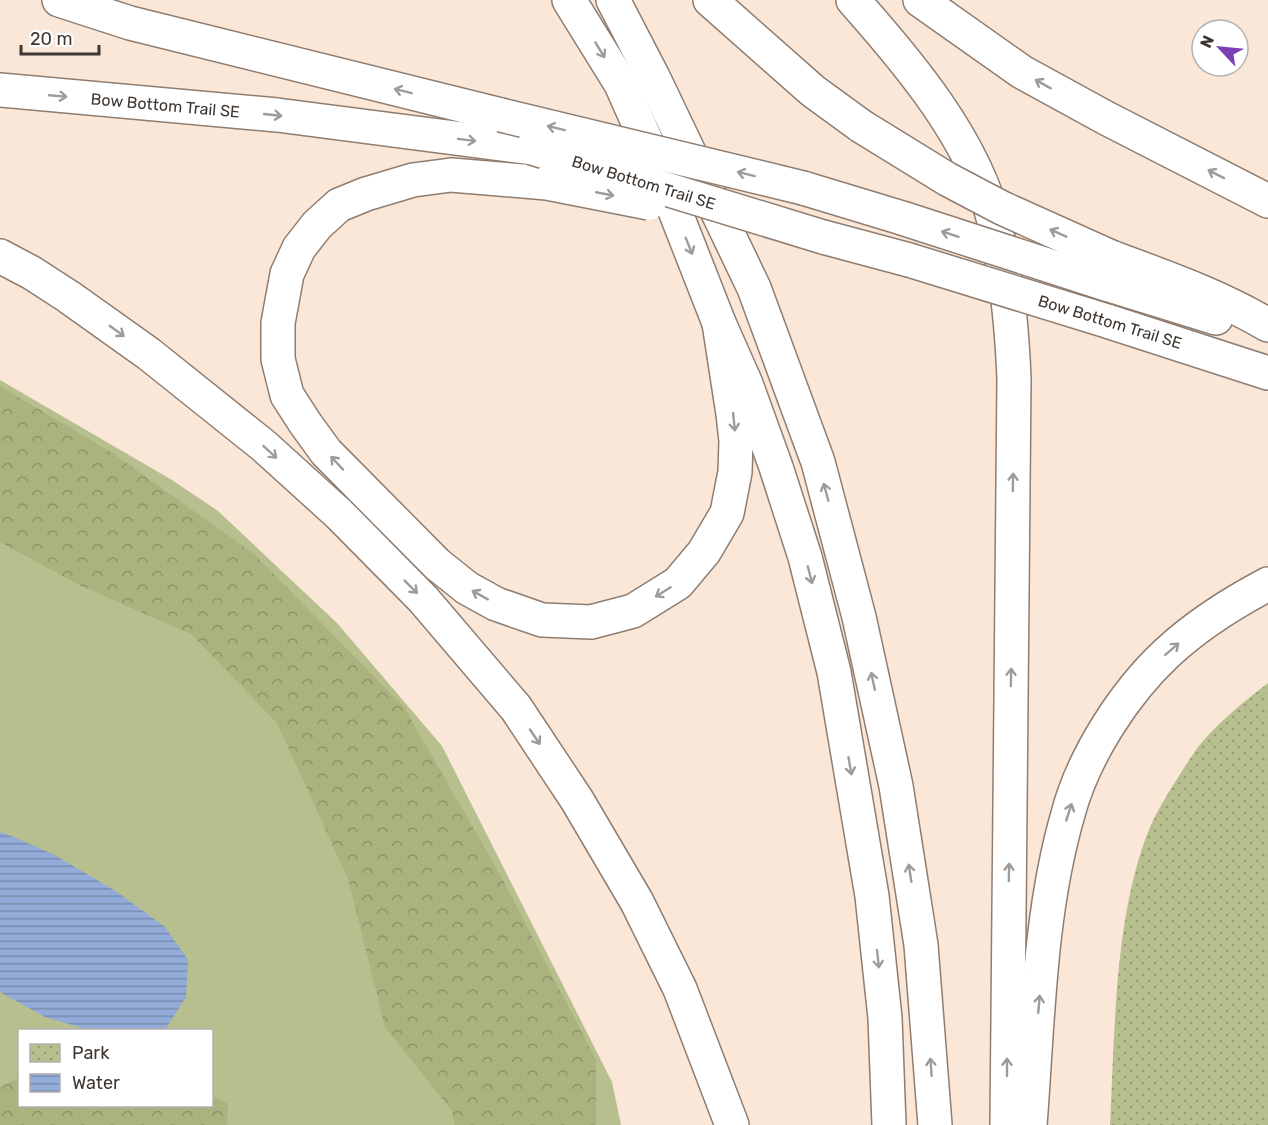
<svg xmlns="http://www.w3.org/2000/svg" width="1268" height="1125" viewBox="0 0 1268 1125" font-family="Rubik,sans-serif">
  <defs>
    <pattern id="forest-crowns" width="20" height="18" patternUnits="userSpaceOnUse" patternTransform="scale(1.5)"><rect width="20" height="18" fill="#abb27e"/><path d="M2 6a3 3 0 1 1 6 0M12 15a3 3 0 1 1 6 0" fill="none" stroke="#8d9268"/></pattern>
    <pattern id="park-dots" width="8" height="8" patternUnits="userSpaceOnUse" patternTransform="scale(1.5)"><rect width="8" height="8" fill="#b8bf8f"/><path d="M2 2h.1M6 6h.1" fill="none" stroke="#979c75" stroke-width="1.8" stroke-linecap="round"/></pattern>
    <pattern id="water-rules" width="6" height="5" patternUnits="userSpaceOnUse" patternTransform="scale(1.5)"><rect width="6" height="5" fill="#92abd8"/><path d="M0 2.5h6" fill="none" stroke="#798cb0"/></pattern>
  </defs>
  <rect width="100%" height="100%" fill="#fae7d8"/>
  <path fill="#b8bf8f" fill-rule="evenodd" d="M 0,380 L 172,480 L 218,511 L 337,623 L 442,746 L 612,1082 L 621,1125 L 0,1125 ZM 20,1030 L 212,1030 L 212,1106 L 20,1106 Z"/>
  <path fill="url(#forest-crowns)" d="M 0,386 L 114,454 L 254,554 L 404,707 L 503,880 L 596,1060 L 596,1125 L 455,1125 L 452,1111 L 385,1027 L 348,879 L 277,723 L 191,634 L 79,585 L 0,542 Z
    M 19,1078 L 20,1106 L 212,1106 L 212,1096 L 228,1104 L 227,1125 L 0,1125 L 0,1087 Z"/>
  <path fill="url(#park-dots)" d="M 1268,683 L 1268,1125 L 1110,1125 C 1115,1030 1114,915 1150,827 C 1159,807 1171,789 1182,771 C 1189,761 1195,750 1203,741 C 1222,719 1245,701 1268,683 Z"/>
  <path fill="url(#water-rules)" d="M 0,833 L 4,833 L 53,854 L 117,892 L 165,927 L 188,960 L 186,997 L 165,1030 L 89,1030 L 45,1017 L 0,992 Z"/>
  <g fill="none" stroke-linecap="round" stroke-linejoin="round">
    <g stroke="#8f7d70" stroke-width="36">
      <g id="highway">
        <path d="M 59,0 L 130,23 L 501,115"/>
        <path d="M 569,0 L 621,84 L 659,170 L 719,323 L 746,384 L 776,467 L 805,557 L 834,672 L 872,896 L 885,1018 L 889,1125"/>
        <path d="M 613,0 L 652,75 L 754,288 L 818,462 L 859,617 L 896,786 L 921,945 L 935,1125"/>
        <path d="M 710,0 L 813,91 L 861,126"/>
        <path d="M 853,0 C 909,63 975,141 995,225 C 1007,276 1012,328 1014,379 L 1007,1125"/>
        <path d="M 920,0 L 1022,72 L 1106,118 L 1268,201"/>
        <path id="s1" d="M 0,90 L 277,115 L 532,148"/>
        <path d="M 547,183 L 451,175 L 413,180 L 366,194 L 339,205 L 317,225 L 299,248 L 287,274 L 278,323 L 278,359 L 287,395 L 305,423 L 326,452 L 437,564 L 467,588 L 496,604 L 542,620 L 591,622 L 633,611 L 678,583 L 704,552 L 727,513 L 735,472 L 736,441 L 733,414 L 719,323"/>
        <path d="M 803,188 L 902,218"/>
        <path d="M 823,237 L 909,260"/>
        <path d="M 0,256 L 32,273 L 69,297 L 149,354 L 264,446 L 339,514 L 423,599 L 516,708 L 577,800 L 637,902 L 680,989 L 732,1125"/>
        <path d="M 1111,257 C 1165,277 1219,296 1268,325"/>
        <path d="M 1106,284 L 1216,318"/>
        <path d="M 1107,321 L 1268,373"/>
        <path d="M 1030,1125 C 1038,1022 1039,914 1068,814 C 1083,757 1124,693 1167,653 C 1197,625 1232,603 1268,584"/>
      </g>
    </g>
    <use href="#highway" stroke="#fff" stroke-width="33"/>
    <g stroke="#8f7d70" stroke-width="36" stroke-linecap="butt">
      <g id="highway-bridge">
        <path d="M 501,115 L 803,188"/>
        <path d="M 861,126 L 947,179 L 1002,208 L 1111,257"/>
        <path id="s2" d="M 532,148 L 823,237"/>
        <path d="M 547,183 L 649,203"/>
        <path d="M 902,218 L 1106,284"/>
        <path d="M 909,260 L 1107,321"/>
      </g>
    </g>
    <use href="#highway-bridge" stroke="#fff" stroke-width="33"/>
  </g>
  <defs><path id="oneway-shaft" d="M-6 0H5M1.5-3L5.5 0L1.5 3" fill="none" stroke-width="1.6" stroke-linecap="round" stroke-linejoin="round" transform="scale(1.5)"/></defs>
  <g stroke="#9e9b98">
    <use href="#oneway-shaft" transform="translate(600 50) rotate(59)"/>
    <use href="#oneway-shaft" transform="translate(1043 84) rotate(-151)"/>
    <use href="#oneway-shaft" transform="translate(403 91) rotate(-166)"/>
    <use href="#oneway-shaft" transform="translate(58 96) rotate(5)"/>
    <use href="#oneway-shaft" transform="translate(273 115) rotate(6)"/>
    <use href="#oneway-shaft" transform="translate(556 128) rotate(-166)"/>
    <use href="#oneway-shaft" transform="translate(467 140) rotate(7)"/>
    <use href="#oneway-shaft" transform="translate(746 174) rotate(-166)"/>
    <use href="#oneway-shaft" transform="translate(1216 174) rotate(-153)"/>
    <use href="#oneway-shaft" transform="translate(605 194) rotate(11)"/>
    <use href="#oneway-shaft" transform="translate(1058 233) rotate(-156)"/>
    <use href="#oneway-shaft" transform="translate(950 234) rotate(-162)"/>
    <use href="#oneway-shaft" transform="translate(689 246) rotate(68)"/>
    <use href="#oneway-shaft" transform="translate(117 331) rotate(36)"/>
    <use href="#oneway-shaft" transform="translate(734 422) rotate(84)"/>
    <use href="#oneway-shaft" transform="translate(270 452) rotate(42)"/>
    <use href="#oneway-shaft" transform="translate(337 463) rotate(-133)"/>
    <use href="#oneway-shaft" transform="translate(1013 482) rotate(-89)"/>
    <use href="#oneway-shaft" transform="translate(826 492) rotate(-105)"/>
    <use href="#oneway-shaft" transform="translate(810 575) rotate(76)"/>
    <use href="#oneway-shaft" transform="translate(411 587) rotate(45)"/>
    <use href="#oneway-shaft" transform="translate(663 592) rotate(148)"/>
    <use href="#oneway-shaft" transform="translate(480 595) rotate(-151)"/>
    <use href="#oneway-shaft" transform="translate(1172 649) rotate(-41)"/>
    <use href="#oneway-shaft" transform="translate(1011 677) rotate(-89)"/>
    <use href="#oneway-shaft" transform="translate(873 681) rotate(-102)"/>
    <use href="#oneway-shaft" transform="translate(535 737) rotate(56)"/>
    <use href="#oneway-shaft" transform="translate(850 766) rotate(80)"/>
    <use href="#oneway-shaft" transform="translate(1069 812) rotate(-72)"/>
    <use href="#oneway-shaft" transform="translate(1009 872) rotate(-89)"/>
    <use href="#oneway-shaft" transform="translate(910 873) rotate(-99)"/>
    <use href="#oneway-shaft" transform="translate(878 959) rotate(84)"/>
    <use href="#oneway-shaft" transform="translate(1039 1004) rotate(-85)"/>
    <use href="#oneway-shaft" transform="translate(931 1067) rotate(-94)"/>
    <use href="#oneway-shaft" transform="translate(1007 1067) rotate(-90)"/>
  </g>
  <g text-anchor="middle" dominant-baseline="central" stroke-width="6" stroke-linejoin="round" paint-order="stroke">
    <g font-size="16" fill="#3e3731" stroke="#fff">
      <text stroke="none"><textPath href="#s1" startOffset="166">Bow Bottom Trail SE</textPath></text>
      <text stroke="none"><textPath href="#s2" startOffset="117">Bow Bottom Trail SE</textPath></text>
      <text transform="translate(1110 322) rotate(17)">Bow Bottom Trail SE</text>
    </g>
  </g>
  <rect x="18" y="1029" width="195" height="78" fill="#ffffff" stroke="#b2afad" stroke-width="1.5"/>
  <rect x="30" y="1044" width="30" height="18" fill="url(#park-dots)" stroke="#b2afad" stroke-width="1.5"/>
  <text x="72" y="1059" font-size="18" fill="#3e3731">Park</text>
  <rect x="30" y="1074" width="30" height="18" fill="url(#water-rules)" stroke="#b2afad" stroke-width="1.5"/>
  <text x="72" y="1089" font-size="18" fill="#3e3731">Water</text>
  <g transform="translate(1220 48) rotate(296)"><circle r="28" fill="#ffffff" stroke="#b2afad" stroke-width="1.5"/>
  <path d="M0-4.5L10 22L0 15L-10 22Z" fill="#7b3fb5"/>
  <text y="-9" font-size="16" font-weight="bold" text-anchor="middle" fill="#3e3731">N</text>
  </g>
  <path d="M21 45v9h78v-9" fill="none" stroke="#3e3731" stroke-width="3"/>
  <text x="30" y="45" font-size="18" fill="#3e3731" stroke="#ffffff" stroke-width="4.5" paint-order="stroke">20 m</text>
</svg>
